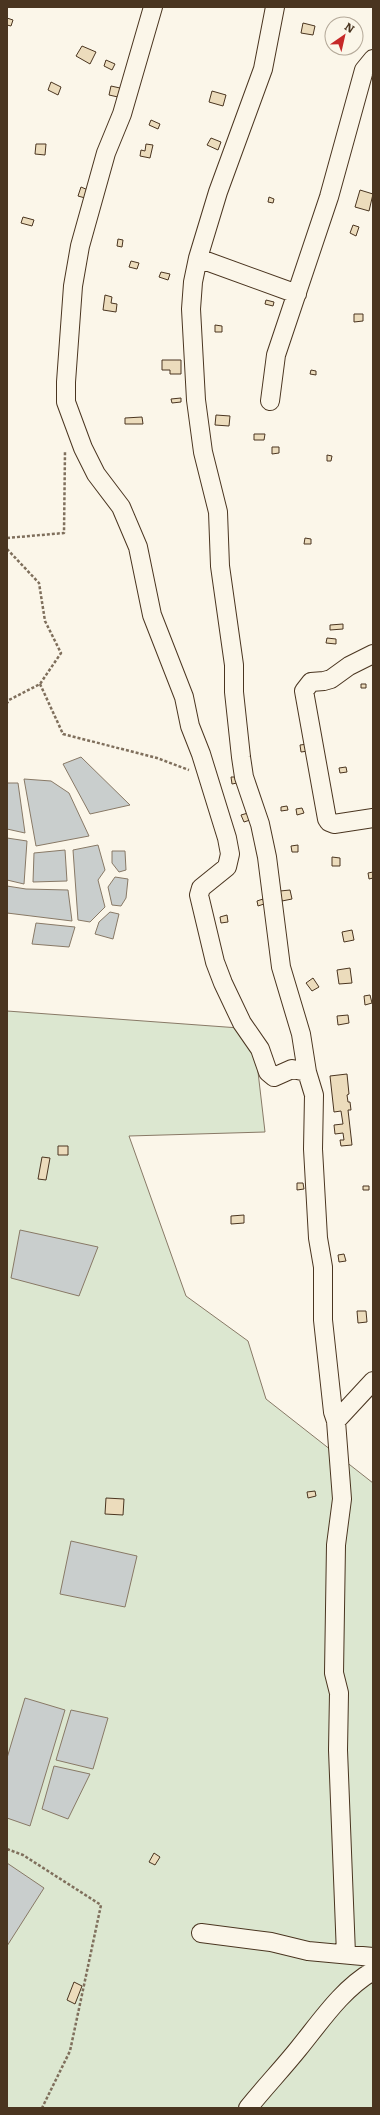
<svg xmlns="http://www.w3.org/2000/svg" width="380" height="2115" viewBox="0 0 380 2115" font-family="Literata,serif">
  <rect width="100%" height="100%" fill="#fbf6e9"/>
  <path fill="#dce7d0" stroke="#887966" d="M 7,1011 L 253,1029 L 265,1132 L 129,1136 L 186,1296 L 248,1341 L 266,1399 L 373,1483 L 373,2108 L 7,2108 Z"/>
  <path fill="#c9cecd" stroke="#887966" d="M 81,757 L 130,805 L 90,814 L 63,764 Z
    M 24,779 L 51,781 L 69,793 L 89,836 L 36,846 Z
    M 7,783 L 18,783 L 25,833 L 7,829 Z
    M 7,838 L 27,841 L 24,884 L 7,880 Z
    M 98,845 L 105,870 L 98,880 L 105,907 L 90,922 L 78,920 L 73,850 Z
    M 65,850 L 67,881 L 33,882 L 34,853 Z
    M 112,851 L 125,851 L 126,870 L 119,872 L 112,863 Z
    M 115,877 L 128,879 L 126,898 L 121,906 L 112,905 L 108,887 Z
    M 7,886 L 26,889 L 68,890 L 72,921 L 7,913 Z
    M 110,912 L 119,914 L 113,939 L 95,934 L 99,922 Z
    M 36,923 L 75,927 L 69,947 L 32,944 Z
    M 20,1230 L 98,1247 L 79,1296 L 11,1278 Z
    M 71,1541 L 137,1556 L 125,1607 L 60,1594 Z
    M 25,1698 L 65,1710 L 30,1826 L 7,1818 L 7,1758 Z
    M 71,1710 L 108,1718 L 93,1769 L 56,1760 Z
    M 54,1766 L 90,1774 L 68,1819 L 42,1809 Z
    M 7,1863 L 44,1888 L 7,1946 Z"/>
  <path fill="#ecdcbc" stroke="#4a3520" d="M 7,18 L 13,20 L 11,26 L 7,25 Z
    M 303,23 L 315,26 L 313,35 L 301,33 Z
    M 82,46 L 96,52 L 90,64 L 76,56 Z
    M 106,60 L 115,64 L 112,70 L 104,66 Z
    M 51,82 L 61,87 L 58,95 L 48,90 Z
    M 111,86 L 120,88 L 118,97 L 109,95 Z
    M 212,91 L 226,95 L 223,106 L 209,102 Z
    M 151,120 L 160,124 L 158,129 L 149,125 Z
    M 211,138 L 221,142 L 218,150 L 207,145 Z
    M 36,144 L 46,144 L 45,155 L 35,154 Z
    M 146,144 L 153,145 L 150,158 L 140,156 L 141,150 L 145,151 Z
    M 81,187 L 88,190 L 85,198 L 78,196 Z
    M 360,190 L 373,194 L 369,211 L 355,207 Z
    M 269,197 L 274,199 L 273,203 L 268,202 Z
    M 23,217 L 34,220 L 32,226 L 21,223 Z
    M 353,225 L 359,227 L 356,236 L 350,233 Z
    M 118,239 L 123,240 L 122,247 L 117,246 Z
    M 131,261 L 139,263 L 137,269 L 129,267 Z
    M 161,272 L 170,274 L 168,280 L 159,277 Z
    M 105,295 L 112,297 L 111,303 L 117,304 L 116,312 L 103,310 Z
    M 266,300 L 274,302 L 273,306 L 265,304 Z
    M 354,314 L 363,314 L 363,321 L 354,322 Z
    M 215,325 L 222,326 L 222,332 L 215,332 Z
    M 162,360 L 181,360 L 181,374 L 170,374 L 170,370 L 162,370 Z
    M 311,370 L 316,371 L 316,375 L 310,374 Z
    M 181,398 L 181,402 L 172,403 L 171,399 Z
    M 216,415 L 230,416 L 229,426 L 215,425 Z
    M 142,417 L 143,424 L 125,424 L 125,418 Z
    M 254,434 L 265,434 L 264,440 L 254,440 Z
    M 272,447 L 279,447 L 279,453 L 272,454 Z
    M 327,455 L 332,456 L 331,461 L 327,461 Z
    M 305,538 L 311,539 L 311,544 L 304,544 Z
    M 343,624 L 343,629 L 330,630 L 330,625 Z
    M 327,638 L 336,639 L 336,644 L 326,643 Z
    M 361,684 L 366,684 L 366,688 L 361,688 Z
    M 308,744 L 308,751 L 301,752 L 300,745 Z
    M 346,767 L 347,772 L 340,773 L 339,768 Z
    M 231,777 L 237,777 L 237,783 L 232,784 Z
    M 287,806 L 288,810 L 281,811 L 281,807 Z
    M 302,808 L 304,813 L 297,815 L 296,809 Z
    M 248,813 L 250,820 L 244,822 L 241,815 Z
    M 298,845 L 298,852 L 292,852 L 291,846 Z
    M 332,857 L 340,858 L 340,866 L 332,866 Z
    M 373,872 L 373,878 L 369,879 L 368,873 Z
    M 290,890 L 292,899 L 282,901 L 280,891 Z
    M 263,899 L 264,904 L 258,906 L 257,901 Z
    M 227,915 L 228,922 L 221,923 L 220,917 Z
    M 352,930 L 354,940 L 344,942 L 342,932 Z
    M 350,968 L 352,983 L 339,984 L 337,970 Z
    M 313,978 L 319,987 L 312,991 L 306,983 Z
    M 370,995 L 372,1003 L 365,1005 L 364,996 Z
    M 348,1015 L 349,1023 L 338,1025 L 337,1016 Z
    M 347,1074 L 349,1094 L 347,1095 L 348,1102 L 350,1102 L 351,1110 L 348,1110 L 352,1145 L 341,1146 L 340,1140 L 344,1140 L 343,1133 L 335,1134 L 334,1125 L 343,1124 L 341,1111 L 334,1112 L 330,1076 Z
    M 58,1146 L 68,1146 L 68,1155 L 58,1155 Z
    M 42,1157 L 50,1158 L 46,1180 L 38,1179 Z
    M 297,1183 L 303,1183 L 304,1189 L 297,1190 Z
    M 363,1186 L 369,1186 L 369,1190 L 363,1190 Z
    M 244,1215 L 244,1223 L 231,1224 L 231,1216 Z
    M 344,1254 L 346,1261 L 339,1262 L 338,1255 Z
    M 357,1311 L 366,1311 L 367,1322 L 358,1323 Z
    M 315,1491 L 316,1496 L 308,1498 L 307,1492 Z
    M 106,1498 L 124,1499 L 123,1515 L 105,1514 Z
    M 154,1853 L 160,1857 L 155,1865 L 149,1862 Z
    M 74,1982 L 82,1986 L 75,2004 L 67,2000 Z"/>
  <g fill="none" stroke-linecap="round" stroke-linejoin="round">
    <g stroke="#4a3520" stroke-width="20">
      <path id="minor" d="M 153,7 L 122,114 L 106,153 L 80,246 L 73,286 L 66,382 L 66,402 L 83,448 L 96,474 L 121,507 L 138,547 L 152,615 L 184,697 L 190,726 L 201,754 L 227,838 L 230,854 L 227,867 L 201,888 L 199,895 L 215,962 L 223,983 L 242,1023 L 260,1049 L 268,1072 L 274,1077 L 292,1069 L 307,1072
        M 275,7 L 263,69 L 218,192 L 198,258 L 193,282 L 191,309 L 196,400 L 203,452 L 218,512 L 220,566 L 234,665 L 234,692 L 241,757 L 244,777 L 260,824 L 267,857 L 281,967 L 301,1034 L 307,1072 L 314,1095 L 313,1149 L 318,1238 L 323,1267 L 323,1320 L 333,1412 L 336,1421 L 342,1499 L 336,1545 L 334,1673 L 339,1693 L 338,1750 L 346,1954
        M 198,258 L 297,294
        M 270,401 L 276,355 L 329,197 L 364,70 L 373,59
        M 373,654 L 349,666 L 331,679 L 324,681 L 311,682 L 304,691 L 327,819 L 329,822 L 334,824 L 373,818
        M 336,1421 L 373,1381
        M 201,1933 L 271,1942 L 308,1951 L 373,1957
        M 248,2108 C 264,2088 283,2068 299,2048 C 321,2021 342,1989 373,1971"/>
    </g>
    <path stroke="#7f6f5c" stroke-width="2.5" stroke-dasharray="3 2" stroke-linecap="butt" d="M 7,538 L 64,533 L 65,451
      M 7,549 L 39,583 L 45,621 L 61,653 L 40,684 L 9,700 L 7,703
      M 40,684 L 63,734 L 157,758 L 189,770
      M 7,1849 L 23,1855 L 101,1905 L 70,2051 L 42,2108"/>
    <use href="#minor" stroke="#fbf6e9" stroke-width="18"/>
  </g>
  <rect width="380" height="2115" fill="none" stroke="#4a3520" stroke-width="16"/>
  <g transform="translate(344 36) rotate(34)"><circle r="19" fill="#fbf6e9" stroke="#b4a999"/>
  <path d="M0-3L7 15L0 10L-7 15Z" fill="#c62828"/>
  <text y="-6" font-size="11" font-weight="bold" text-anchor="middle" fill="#4a3520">N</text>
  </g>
</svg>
